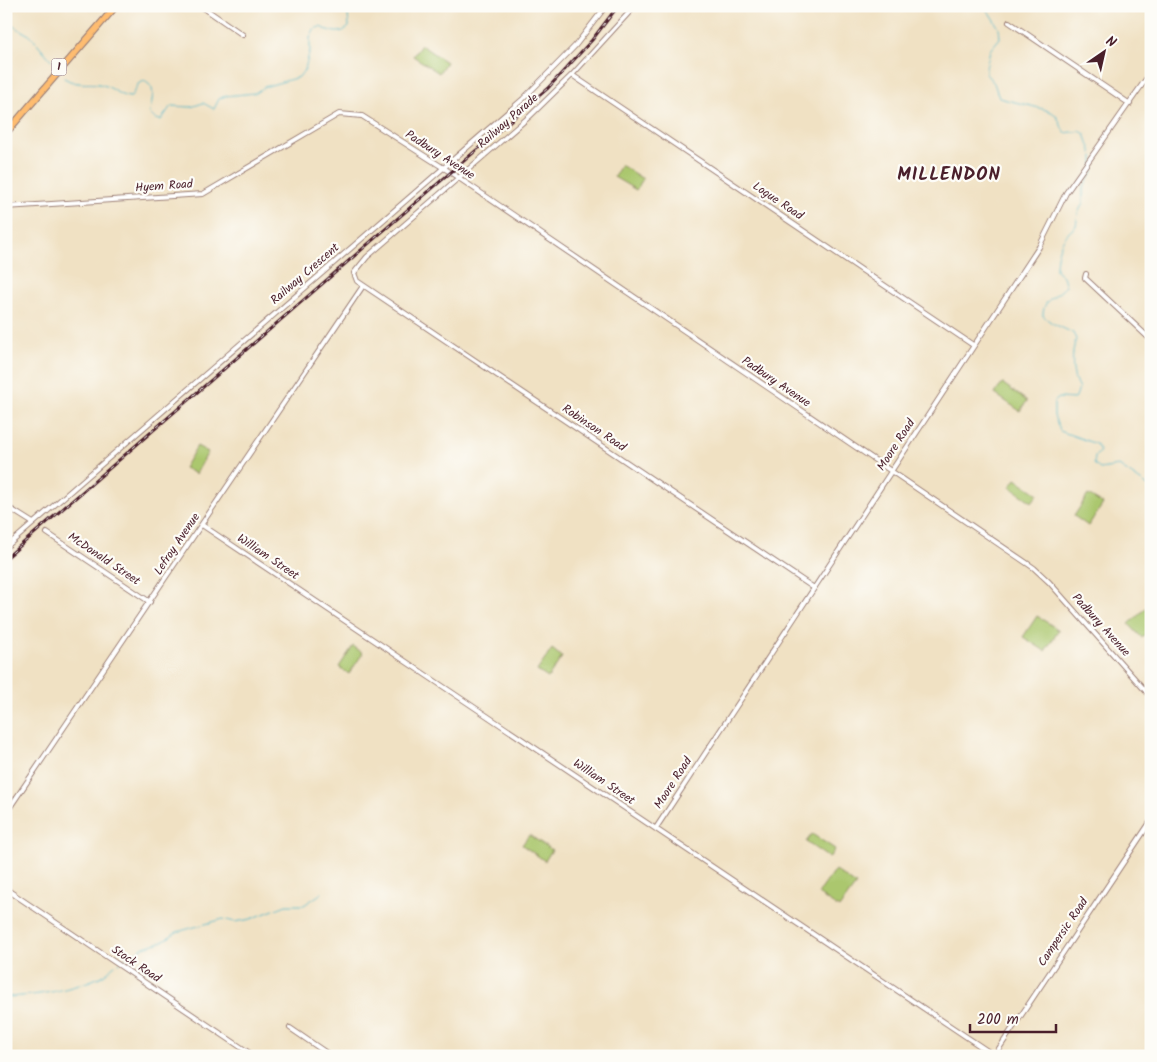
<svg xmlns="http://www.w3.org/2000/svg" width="1157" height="1062" viewBox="0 0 1157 1062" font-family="Kalam,sans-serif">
  <rect width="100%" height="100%" fill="#fdfcf7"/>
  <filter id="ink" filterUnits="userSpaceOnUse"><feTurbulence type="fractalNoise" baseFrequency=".02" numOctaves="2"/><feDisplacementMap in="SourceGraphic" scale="10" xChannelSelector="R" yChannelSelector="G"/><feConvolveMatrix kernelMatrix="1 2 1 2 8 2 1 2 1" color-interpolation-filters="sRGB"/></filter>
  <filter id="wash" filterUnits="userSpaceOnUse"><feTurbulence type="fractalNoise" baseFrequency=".0096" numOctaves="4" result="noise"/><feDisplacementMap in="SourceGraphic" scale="20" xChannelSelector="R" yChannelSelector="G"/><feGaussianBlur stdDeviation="1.12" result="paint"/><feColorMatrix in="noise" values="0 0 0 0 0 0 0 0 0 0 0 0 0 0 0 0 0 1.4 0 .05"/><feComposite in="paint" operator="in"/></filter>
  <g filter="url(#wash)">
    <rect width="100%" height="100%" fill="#f0e1c3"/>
    <path fill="#abc76e" stroke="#7a734c" d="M 421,45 L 446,62 L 439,73 L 413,56 Z
      M 621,165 L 643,179 L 636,190 L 614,177 Z
      M 1002,383 L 1027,401 L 1020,411 L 995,394 Z
      M 197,446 L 208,452 L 196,474 L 184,468 Z
      M 1016,479 L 1038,494 L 1032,502 L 1010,487 Z
      M 1088,495 L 1103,504 L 1088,526 L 1074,516 Z
      M 1150,604 L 1151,630 L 1142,638 L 1129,624 Z
      M 1037,616 L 1059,630 L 1045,651 L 1023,637 Z
      M 353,646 L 363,653 L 349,674 L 339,667 Z
      M 552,649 L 562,657 L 548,678 L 537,671 Z
      M 812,834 L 835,849 L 829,858 L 806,842 Z
      M 529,835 L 552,850 L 545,861 L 522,845 Z
      M 835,870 L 856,885 L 839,908 L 818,894 Z"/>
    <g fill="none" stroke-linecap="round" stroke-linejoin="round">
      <path stroke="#48b3c5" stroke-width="1" d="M 985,6 L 999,28 L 1000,38 L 990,50 L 986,68 L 986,74 L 994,83 L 999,98 C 1009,101 1048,109 1053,113 C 1060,118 1060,126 1065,133 L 1080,131 L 1085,134 L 1092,153
        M 6,22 L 31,36 L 52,61
        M 64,78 C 80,88 91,80 106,86 C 116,90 120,97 131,97 L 138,84 L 144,81 C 159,88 150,102 150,114 L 155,119 L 161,120 L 171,106 L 191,107 L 203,103 L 214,109 L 219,99 L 225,96 L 255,93 L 264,87 L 299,77 L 305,69 L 310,50 L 310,38 L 314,29 L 320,27 C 331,31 339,36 349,27 L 348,14 L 355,6
        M 1093,156 L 1093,172 L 1083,187 L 1083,203 L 1078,213 L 1076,226 C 1061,238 1056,251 1056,270 L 1063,276 L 1066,286 C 1055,298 1043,298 1043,316 L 1052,323 L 1073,333 L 1076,339 C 1071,352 1071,377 1079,389 L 1075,399 L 1059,398 L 1054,402 L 1054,416 L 1060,431 L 1096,444 L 1100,451 L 1095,457 L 1094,464 L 1100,469 L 1119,466 L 1151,488
        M 119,963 L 144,947 L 161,942 L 177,932 L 223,919 L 235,922 L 251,919 L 286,905 L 304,905 L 322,893
        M 6,997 C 38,996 70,990 100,977 C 106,975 110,968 115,965"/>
    </g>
  </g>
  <g filter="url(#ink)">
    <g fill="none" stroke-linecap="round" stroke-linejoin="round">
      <g stroke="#9d8077" stroke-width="6">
        <path id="minor" d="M 201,6 L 243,35
          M 635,6 L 572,75 L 530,116 L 367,257 L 354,273 L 357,281 L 814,588
          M 1009,22 L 1130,104
          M 572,75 L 973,345
          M 6,207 L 203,194 L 339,114 L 362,116 L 450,172 L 1034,568 L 1049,582 L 1151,697
          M 1086,274 L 1085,278 L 1151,340
          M 6,506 L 33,523
          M 202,525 L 995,1056
          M 47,533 L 150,602
          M 6,547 L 523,99 L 575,46 L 606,6
          M 6,813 L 363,286
          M 656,828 L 1039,247 L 1066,193 L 1151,72
          M 6,889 L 254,1056
          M 290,1028 L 331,1056
          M 994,1056 L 1151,821"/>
      </g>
      <g stroke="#9d8077" stroke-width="8">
        <path id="highway" d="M 6,133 L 116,6"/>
      </g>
      <use href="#minor" stroke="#fff" stroke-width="4"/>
      <use href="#highway" stroke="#febc70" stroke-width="5.5"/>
      <g stroke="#4a1f2b" stroke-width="3">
        <path id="rail" d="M 6,558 L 548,88 L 592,40 L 618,6"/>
      </g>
      <use href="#rail" stroke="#fdfcf7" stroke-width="1" stroke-dasharray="4" stroke-linecap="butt"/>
    </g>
  </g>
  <g text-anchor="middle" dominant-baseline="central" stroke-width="4.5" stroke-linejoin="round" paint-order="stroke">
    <rect fill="#fdfcf7" stroke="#806168" stroke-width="1" x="51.5" y="58.5" width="15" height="17" rx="4"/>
    <g font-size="11" font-weight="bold" fill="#4a1f2b">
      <text x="59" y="67">1</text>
    </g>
    <g font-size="12" fill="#4a1f2b" stroke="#fdfcf7">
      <text transform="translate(508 121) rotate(-41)">Railway Parade</text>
      <text transform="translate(440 155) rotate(33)">Padbury Avenue</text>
      <text transform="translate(164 186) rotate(-4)">Hyem Road</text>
      <text transform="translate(778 201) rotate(34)">Logue Road</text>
      <text transform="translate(305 274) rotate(-41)">Railway Crescent</text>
      <text transform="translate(776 382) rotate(34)">Padbury Avenue</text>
      <text transform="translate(594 428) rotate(34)">Robinson Road</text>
      <text transform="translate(896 445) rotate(-57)">Moore Road</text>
      <text transform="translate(177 544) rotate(-56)">Lefroy Avenue</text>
      <text transform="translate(268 557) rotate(34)">William Street</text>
      <text transform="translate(104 559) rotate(34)">McDonald Street</text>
      <text transform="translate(1101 625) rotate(48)">Padbury Avenue</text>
      <text transform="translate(604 782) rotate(34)">William Street</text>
      <text transform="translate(673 783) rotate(-57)">Moore Road</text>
      <text transform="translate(1063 932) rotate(-56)">Campersic Road</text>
      <text transform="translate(136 964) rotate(34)">Stock Road</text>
    </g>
    <g font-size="18" font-weight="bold" letter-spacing="1" fill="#4a1f2b" stroke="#fdfcf7">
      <text x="949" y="175">MILLENDON</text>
    </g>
  </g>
  <rect width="1157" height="1062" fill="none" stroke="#fdfcf7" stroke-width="25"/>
  <g transform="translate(1104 52) rotate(34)" stroke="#fdfcf7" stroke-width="4" paint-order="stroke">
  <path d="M0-4L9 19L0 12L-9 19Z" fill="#4a1f2b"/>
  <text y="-8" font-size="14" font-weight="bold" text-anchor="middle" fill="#4a1f2b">N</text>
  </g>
  <path d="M970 1024v8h86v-8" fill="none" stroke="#4a1f2b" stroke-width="2.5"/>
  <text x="977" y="1024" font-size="15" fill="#4a1f2b" stroke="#fdfcf7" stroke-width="4" paint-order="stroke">200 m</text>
</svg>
